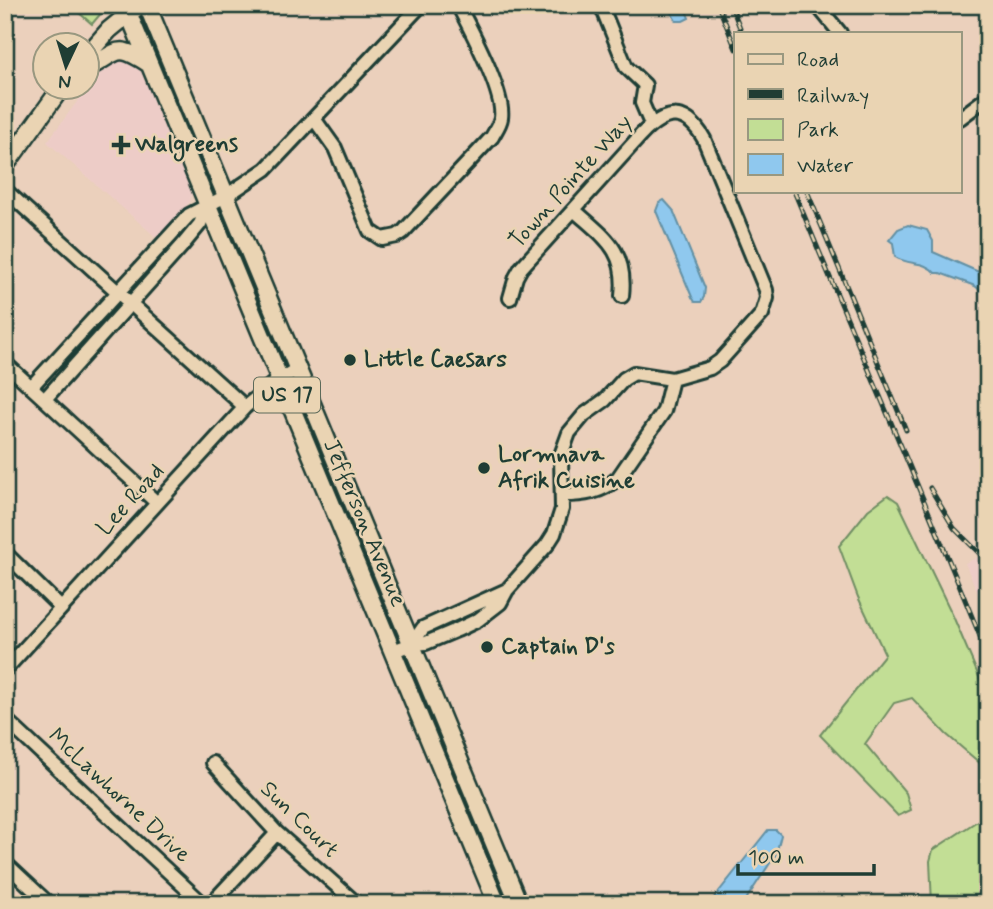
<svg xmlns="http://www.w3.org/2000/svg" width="993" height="909" viewBox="0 0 993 909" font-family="Mynerve,sans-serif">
  <rect width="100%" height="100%" fill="#ebd0bc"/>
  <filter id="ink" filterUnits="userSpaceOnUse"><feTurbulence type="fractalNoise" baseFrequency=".0143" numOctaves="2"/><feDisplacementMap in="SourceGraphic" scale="14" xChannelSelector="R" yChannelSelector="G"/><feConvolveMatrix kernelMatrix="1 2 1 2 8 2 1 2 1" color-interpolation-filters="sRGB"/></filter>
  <g filter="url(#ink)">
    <path fill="#edccc7" d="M 116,57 L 130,60 L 141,71 L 192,194 L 190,202 L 157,238 L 47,142 L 105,64 Z
      M 988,553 L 988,617 L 965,563 Z"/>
    <path fill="#c2de95" stroke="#708e64" stroke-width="2" d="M 70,5 L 108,5 L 92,24 Z
      M 888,495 L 898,502 L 953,616 L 988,698 L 988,770 L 946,734 L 912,698 L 894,703 L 865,744 L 906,793 L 911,810 L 898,816 L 820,735 L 885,654 L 858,597 L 839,546 L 868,510 Z
      M 988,814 L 988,904 L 932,904 L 930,861 L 933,850 Z"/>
    <path fill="#8fc8ee" stroke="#6290a4" stroke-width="2" d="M 667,5 L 684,5 L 689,18 L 683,21 L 676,21 Z
      M 664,200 L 673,210 L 705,288 L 704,297 L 701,302 L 695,302 L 692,297 L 656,211 L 659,203 Z
      M 908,225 L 927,230 L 933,241 L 933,252 L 988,276 L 988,289 L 981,291 L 975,286 L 940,273 L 935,273 C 924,260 910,266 895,257 L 893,243 L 889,240 L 898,229 Z
      M 768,830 L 776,830 L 781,835 L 776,854 L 743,904 L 709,904 Z"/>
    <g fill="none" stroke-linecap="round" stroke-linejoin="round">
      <g stroke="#1f3d34" stroke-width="18">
        <path id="minor" d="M 601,5 L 626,67 L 645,85 L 642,103 L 651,124
          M 817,5 L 840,33
          M 960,118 L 988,97
          M 315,120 L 335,148 L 370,231 L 382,239 L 397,236 L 403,232 L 492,137 C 495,131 500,125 501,118 C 505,93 470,28 458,5
          M 5,190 L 245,407
          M 574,210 C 605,238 627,250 622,296
          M 5,363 L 157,503
          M 31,387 L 189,215 L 226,196 L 266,169 L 421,5
          M 45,399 L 181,247 L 200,224 L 208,205
          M 562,495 C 584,495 601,493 618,478 L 664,411 L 672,379
          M 5,553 L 61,608
          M 412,644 L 423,628 L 507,590
          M 393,651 L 412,644 L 426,643 L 457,630 L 478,620 L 500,603 L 507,590 L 547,545 L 554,534 L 562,509 L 561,455 L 569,433 L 584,415 L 605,400 L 624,379 L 634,373 L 672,379 L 710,368 L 720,361 L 762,314 L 767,298 L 766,290 L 704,139 C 685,106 664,111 641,135 L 521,268 L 516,277 L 510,298
          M 5,670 L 245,407 L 274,383 L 297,369
          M 5,719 L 203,904
          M 213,763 L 277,833 L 357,904
          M 5,863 L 49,904
          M 211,904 L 277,833"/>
      </g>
      <g stroke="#1f3d34" stroke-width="21">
        <path id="major" d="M 125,5 L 497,904
          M 147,5 L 519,904
          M 88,54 L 109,30 L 136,8
          M 88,68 C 119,52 115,42 149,64
          M 5,166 L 61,88"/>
      </g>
      <use href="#minor" stroke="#ead4b3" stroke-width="12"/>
      <use href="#major" stroke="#ead4b3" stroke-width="16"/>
      <g stroke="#1f3d34" stroke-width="5">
        <path id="rail" d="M 718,5 L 736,49
          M 731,5 L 742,33
          M 794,191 C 858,346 925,500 988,656
          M 807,191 L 906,430
          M 930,488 L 954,528 L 988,562"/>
      </g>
      <use href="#rail" stroke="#ead4b3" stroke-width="2.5" stroke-dasharray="8" stroke-linecap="butt"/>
    </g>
  </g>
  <g fill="#1f3d34" stroke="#ead4b3" stroke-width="2.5">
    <path d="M117.5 134.5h7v7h7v7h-7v7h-7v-7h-7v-7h7z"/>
    <circle cx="350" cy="360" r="7"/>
    <circle cx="484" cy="468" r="7"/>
    <circle cx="487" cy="647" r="7"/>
  </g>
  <g text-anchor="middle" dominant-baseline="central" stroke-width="5" stroke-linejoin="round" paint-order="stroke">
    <rect fill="#ead4b3" stroke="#5c6a5a" stroke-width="2" x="254" y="377.5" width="66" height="35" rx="5"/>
    <g font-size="21" font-weight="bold" fill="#1f3d34">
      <text x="287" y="395">US 17</text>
    </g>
    <g font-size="23" font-weight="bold" fill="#1f3d34" stroke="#ead4b3" text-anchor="start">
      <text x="135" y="145">Walgreens</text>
      <text x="364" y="360">Little Caesars</text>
      <text x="498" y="455">Lormnava<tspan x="498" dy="26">Afrik Cuisine</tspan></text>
      <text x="501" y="647">Captain D's</text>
    </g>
    <g font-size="23" fill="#1f3d34" stroke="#ead4b3">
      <text transform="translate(571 182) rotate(-48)">Town Pointe Way</text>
      <text transform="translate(131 500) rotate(-48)">Lee Road</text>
      <text transform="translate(364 523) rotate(67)">Jefferson Avenue</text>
      <text transform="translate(119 796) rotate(43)">McLawhorne Drive</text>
      <text transform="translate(299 820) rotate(44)">Sun Court</text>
    </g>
  </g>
  <rect width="993" height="909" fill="none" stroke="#ead4b3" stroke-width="28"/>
  <rect x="14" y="14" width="965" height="881" fill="none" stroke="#1f3d34" stroke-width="2.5" filter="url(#ink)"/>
  <rect x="734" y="32" width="228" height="161" fill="#ead4b3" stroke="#999880" stroke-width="2"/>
  <rect x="748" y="54" width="35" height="10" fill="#ead4b3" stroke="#999880" stroke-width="2"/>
  <text x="797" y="66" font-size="21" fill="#1f3d34">Road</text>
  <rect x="748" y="89" width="35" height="10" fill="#1f3d34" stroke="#999880" stroke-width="2"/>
  <text x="797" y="102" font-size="21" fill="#1f3d34">Railway</text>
  <rect x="748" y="119" width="35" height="21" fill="#c2de95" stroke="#999880" stroke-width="2"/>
  <text x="797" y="136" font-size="21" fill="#1f3d34">Park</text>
  <rect x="748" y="154" width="35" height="21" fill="#8fc8ee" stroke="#999880" stroke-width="2"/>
  <text x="797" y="172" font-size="21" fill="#1f3d34">Water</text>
  <g transform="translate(66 66) rotate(184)"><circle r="33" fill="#ead4b3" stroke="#999880" stroke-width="2"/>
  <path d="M0-5L12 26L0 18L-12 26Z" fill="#1f3d34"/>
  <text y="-10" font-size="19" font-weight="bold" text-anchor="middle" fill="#1f3d34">N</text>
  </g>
  <path d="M738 864v10h136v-10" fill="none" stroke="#1f3d34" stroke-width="3.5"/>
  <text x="748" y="864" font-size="21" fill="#1f3d34" stroke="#ead4b3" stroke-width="5" paint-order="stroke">100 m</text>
</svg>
